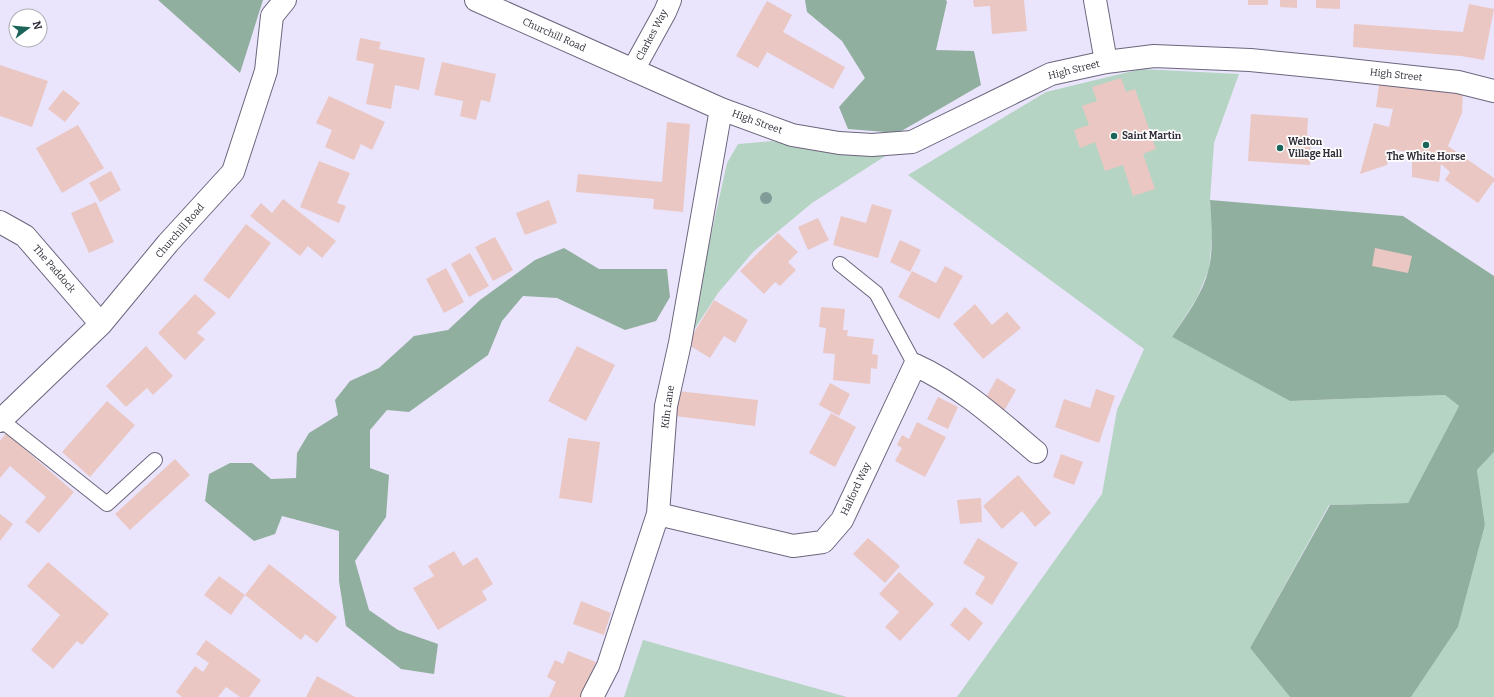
<svg xmlns="http://www.w3.org/2000/svg" width="1494" height="697" viewBox="0 0 1494 697" font-family="Bitter,serif">
  <rect width="100%" height="100%" fill="#eae5fc"/>
  <path fill="#b6d4c3" d="M 1141,69 L 1239,74 L 1214,143 L 1210,200 L 1212,238 L 1209,269 L 1197,298 L 1172,337 L 1290,401 L 1445,395 L 1459,406 L 1408,503 L 1329,505 L 1250,648 L 1290,697 L 957,697 L 1102,494 L 1117,410 L 1144,349 L 908,175 L 1046,92 Z
    M 772,141 L 817,151 L 887,155 L 812,203 L 754,251 L 718,293 L 688,339 L 727,163 L 738,144 Z
    M 1494,452 L 1494,697 L 1411,697 L 1458,627 L 1485,525 L 1477,470 Z
    M 643,640 L 847,697 L 624,697 Z"/>
  <path fill="#91af9f" d="M 158,0 L 263,0 L 240,73 Z
    M 805,0 L 946,0 L 947,2 L 936,50 L 974,51 L 981,85 L 898,133 L 848,129 L 839,107 L 865,78 L 842,41 L 807,12 Z
    M 1210,200 L 1403,216 L 1494,276 L 1494,452 L 1477,470 L 1485,525 L 1458,627 L 1411,697 L 1290,697 L 1250,648 L 1330,505 L 1408,503 L 1459,406 L 1445,395 L 1290,401 L 1172,337 C 1186,316 1203,294 1209,268 C 1214,246 1211,222 1210,200 Z
    M 564,248 L 599,269 L 667,269 L 670,297 L 656,321 L 625,330 L 557,298 L 523,296 L 502,321 L 488,355 L 409,412 L 387,410 L 370,430 L 370,468 L 389,475 L 386,517 L 355,561 L 369,610 L 398,630 L 438,644 L 434,674 L 401,669 L 346,626 L 339,581 L 339,531 L 282,516 L 275,534 L 254,541 L 205,501 L 209,474 L 230,463 L 252,463 L 271,479 L 296,478 L 297,453 L 309,433 L 338,415 L 335,400 L 350,381 L 379,368 L 414,336 L 448,330 L 480,300 L 535,260 Z"/>
  <path fill="#eac7c2" d="M 973,0 L 1024,0 L 1027,31 L 992,34 L 990,6 L 974,7 Z
    M 1248,0 L 1268,0 L 1268,5 L 1248,5 Z
    M 1280,0 L 1297,0 L 1297,8 L 1280,7 Z
    M 1316,0 L 1340,0 L 1340,9 L 1316,8 Z
    M 767,1 L 792,15 L 783,32 L 845,67 L 833,89 L 767,52 L 758,68 L 736,56 Z
    M 1469,4 L 1494,9 L 1484,60 L 1461,56 L 1353,47 L 1354,24 L 1463,32 Z
    M 360,38 L 381,42 L 379,49 L 425,58 L 419,90 L 395,85 L 391,109 L 366,104 L 374,64 L 356,60 Z
    M 442,62 L 496,74 L 490,102 L 481,100 L 476,120 L 460,116 L 463,101 L 434,95 Z
    M 0,65 L 48,81 L 32,127 L 0,116 Z
    M 1121,78 L 1126,92 L 1135,89 L 1156,149 L 1143,154 L 1155,189 L 1133,196 L 1123,165 L 1105,171 L 1095,142 L 1080,148 L 1074,130 L 1089,125 L 1082,106 L 1097,101 L 1092,87 Z
    M 1379,85 L 1463,90 L 1462,113 L 1448,146 L 1494,178 L 1494,181 L 1478,203 L 1445,180 L 1450,172 L 1441,164 L 1439,182 L 1412,177 L 1412,153 L 1390,149 L 1387,165 L 1360,174 L 1374,123 L 1389,127 L 1393,109 L 1376,107 Z
    M 63,90 L 80,103 L 65,122 L 48,109 Z
    M 329,96 L 385,122 L 372,150 L 361,144 L 354,160 L 325,147 L 332,130 L 316,123 Z
    M 1251,114 L 1308,118 L 1307,135 L 1311,136 L 1310,165 L 1248,161 Z
    M 667,122 L 690,124 L 683,212 L 653,209 L 654,199 L 576,192 L 578,174 L 662,182 Z
    M 78,125 L 104,168 L 62,193 L 36,148 Z
    M 319,161 L 350,173 L 337,203 L 346,206 L 339,223 L 300,207 Z
    M 111,171 L 121,190 L 100,202 L 89,183 Z
    M 283,199 L 336,241 L 322,258 L 308,246 L 300,256 L 250,216 L 261,203 L 272,213 Z
    M 549,200 L 557,223 L 525,235 L 516,213 Z
    M 96,202 L 114,242 L 89,253 L 71,213 Z
    M 872,204 L 892,210 L 878,258 L 833,245 L 841,216 L 866,223 Z
    M 818,218 L 829,240 L 808,250 L 798,227 Z
    M 246,224 L 271,243 L 229,299 L 203,280 Z
    M 778,233 L 798,252 L 788,262 L 796,270 L 780,286 L 775,282 L 764,294 L 740,271 Z
    M 495,237 L 513,270 L 493,281 L 475,247 Z
    M 900,240 L 921,250 L 910,272 L 890,262 Z
    M 1375,248 L 1412,256 L 1408,273 L 1372,266 Z
    M 470,253 L 489,286 L 469,297 L 451,264 Z
    M 945,266 L 963,276 L 939,319 L 898,297 L 912,271 L 936,283 Z
    M 446,268 L 464,302 L 444,313 L 426,279 Z
    M 195,294 L 216,313 L 197,333 L 205,339 L 185,360 L 158,333 Z
    M 714,300 L 748,320 L 735,343 L 724,336 L 710,358 L 687,344 Z
    M 975,304 L 992,325 L 1007,312 L 1021,328 L 983,359 L 953,324 Z
    M 821,307 L 845,309 L 843,330 L 848,330 L 847,336 L 874,339 L 872,354 L 878,355 L 877,369 L 871,368 L 870,384 L 833,380 L 835,354 L 823,353 L 826,328 L 819,327 Z
    M 146,346 L 173,376 L 153,395 L 147,388 L 126,407 L 106,386 Z
    M 577,346 L 615,365 L 586,421 L 548,401 Z
    M 997,378 L 1016,390 L 1004,411 L 985,399 Z
    M 830,383 L 850,394 L 839,416 L 819,405 Z
    M 1096,389 L 1115,396 L 1099,443 L 1055,427 L 1064,399 L 1090,408 Z
    M 678,391 L 758,400 L 755,426 L 675,416 Z
    M 938,397 L 958,407 L 948,429 L 927,419 Z
    M 107,401 L 135,425 L 90,477 L 62,452 Z
    M 831,413 L 856,427 L 835,467 L 809,453 Z
    M 917,422 L 946,437 L 925,477 L 895,461 L 902,448 L 897,445 L 902,435 L 909,439 Z
    M 6,433 L 74,492 L 39,533 L 25,522 L 46,497 L 10,466 L 0,478 L 0,441 Z
    M 568,438 L 600,442 L 592,503 L 559,498 Z
    M 1061,454 L 1083,462 L 1074,485 L 1053,477 Z
    M 175,459 L 190,475 L 130,530 L 115,514 Z
    M 1018,475 L 1051,513 L 1035,527 L 1022,511 L 1002,529 L 983,506 Z
    M 981,498 L 982,522 L 960,524 L 957,500 Z
    M 0,514 L 13,524 L 0,541 Z
    M 868,538 L 900,566 L 885,583 L 853,554 Z
    M 978,538 L 1018,563 L 992,605 L 975,594 L 985,577 L 963,563 Z
    M 454,551 L 463,566 L 477,557 L 493,584 L 482,591 L 487,600 L 438,630 L 413,588 L 434,576 L 428,566 Z
    M 48,562 L 109,614 L 82,645 L 77,641 L 53,669 L 31,650 L 60,615 L 27,586 Z
    M 269,564 L 337,617 L 317,643 L 305,634 L 301,640 L 245,595 Z
    M 899,572 L 934,604 L 900,641 L 885,627 L 899,612 L 879,594 Z
    M 219,576 L 245,595 L 231,615 L 204,595 Z
    M 581,601 L 611,613 L 604,635 L 573,624 Z
    M 965,607 L 983,623 L 969,641 L 950,625 Z
    M 206,640 L 261,680 L 249,697 L 240,697 L 226,687 L 218,697 L 182,697 L 176,692 L 195,666 L 203,672 L 209,663 L 196,654 Z
    M 568,651 L 596,662 L 580,697 L 549,697 L 556,682 L 547,677 L 555,660 L 563,664 Z
    M 317,676 L 355,697 L 306,697 Z"/>
  <g fill="none" stroke-linecap="round" stroke-linejoin="round">
    <g stroke="#6b657d" stroke-width="16">
      <path id="service" d="M 840,264 L 876,293 L 915,365
        M 1,420 L 107,504 L 155,460"/>
    </g>
    <g stroke="#6b657d" stroke-width="24">
      <path id="minor" d="M 476,0 L 721,109 L 792,135 L 839,143 L 872,145 L 912,142 L 1051,74 L 1106,62 L 1154,56 L 1250,60 L 1331,68 L 1458,82 L 1494,91
        M 1095,0 L 1106,62
        M 633,70 L 665,12 L 670,0
        M 0,222 L 25,236 L 101,324
        M 0,421 L 101,324 L 168,243 L 233,172 L 266,71 L 272,16 L 285,0
        M 658,514 L 793,546 L 823,542 L 842,520 L 915,365 C 961,386 998,420 1036,452
        M 592,697 L 608,666 L 658,514 L 666,406 L 680,343 L 721,109"/>
    </g>
    <use href="#service" stroke="#fff" stroke-width="14"/>
    <use href="#minor" stroke="#fff" stroke-width="22"/>
  </g>
  <circle fill="#809b98" cx="766" cy="198" r="6"/>
  <g fill="#1a6459" stroke="#fff" stroke-width="1.5">
    <circle cx="1114" cy="136" r="4"/>
    <circle cx="1426" cy="145" r="4"/>
    <circle cx="1280" cy="148" r="4"/>
  </g>
  <g text-anchor="middle" dominant-baseline="central" stroke-width="3.5" stroke-linejoin="round" paint-order="stroke">
    <g font-size="10" fill="#33303b" stroke="#fff">
      <text transform="translate(554 35) rotate(24)">Churchill Road</text>
      <text transform="translate(652 35) rotate(-62)">Clarkes Way</text>
      <text transform="translate(1074 70) rotate(-14)">High Street</text>
      <text transform="translate(1396 75) rotate(6)">High Street</text>
      <text transform="translate(757 122) rotate(20)">High Street</text>
      <text transform="translate(180 231) rotate(-49)">Churchill Road</text>
      <text transform="translate(54 269) rotate(49)">The Paddock</text>
      <text transform="translate(668 407) rotate(-82)">Kiln Lane</text>
      <text transform="translate(856 489) rotate(-65)">Halford Way</text>
    </g>
    <g font-size="10" font-weight="bold" fill="#33303b" stroke="#fff" text-anchor="start">
      <text x="1122" y="136">Saint Martin</text>
      <text x="1288" y="142">Welton<tspan x="1288" dy="12">Village Hall</tspan></text>
      <text x="1426" y="157" text-anchor="middle">The White Horse</text>
    </g>
  </g>
  <g transform="translate(28 28) rotate(74)"><circle r="19" fill="#ffffff" stroke="#adacb1"/>
  <path d="M0-3L7 15L0 10L-7 15Z" fill="#1a6459"/>
  <text y="-6" font-size="11" font-weight="bold" text-anchor="middle" fill="#33303b">N</text>
  </g>
</svg>
